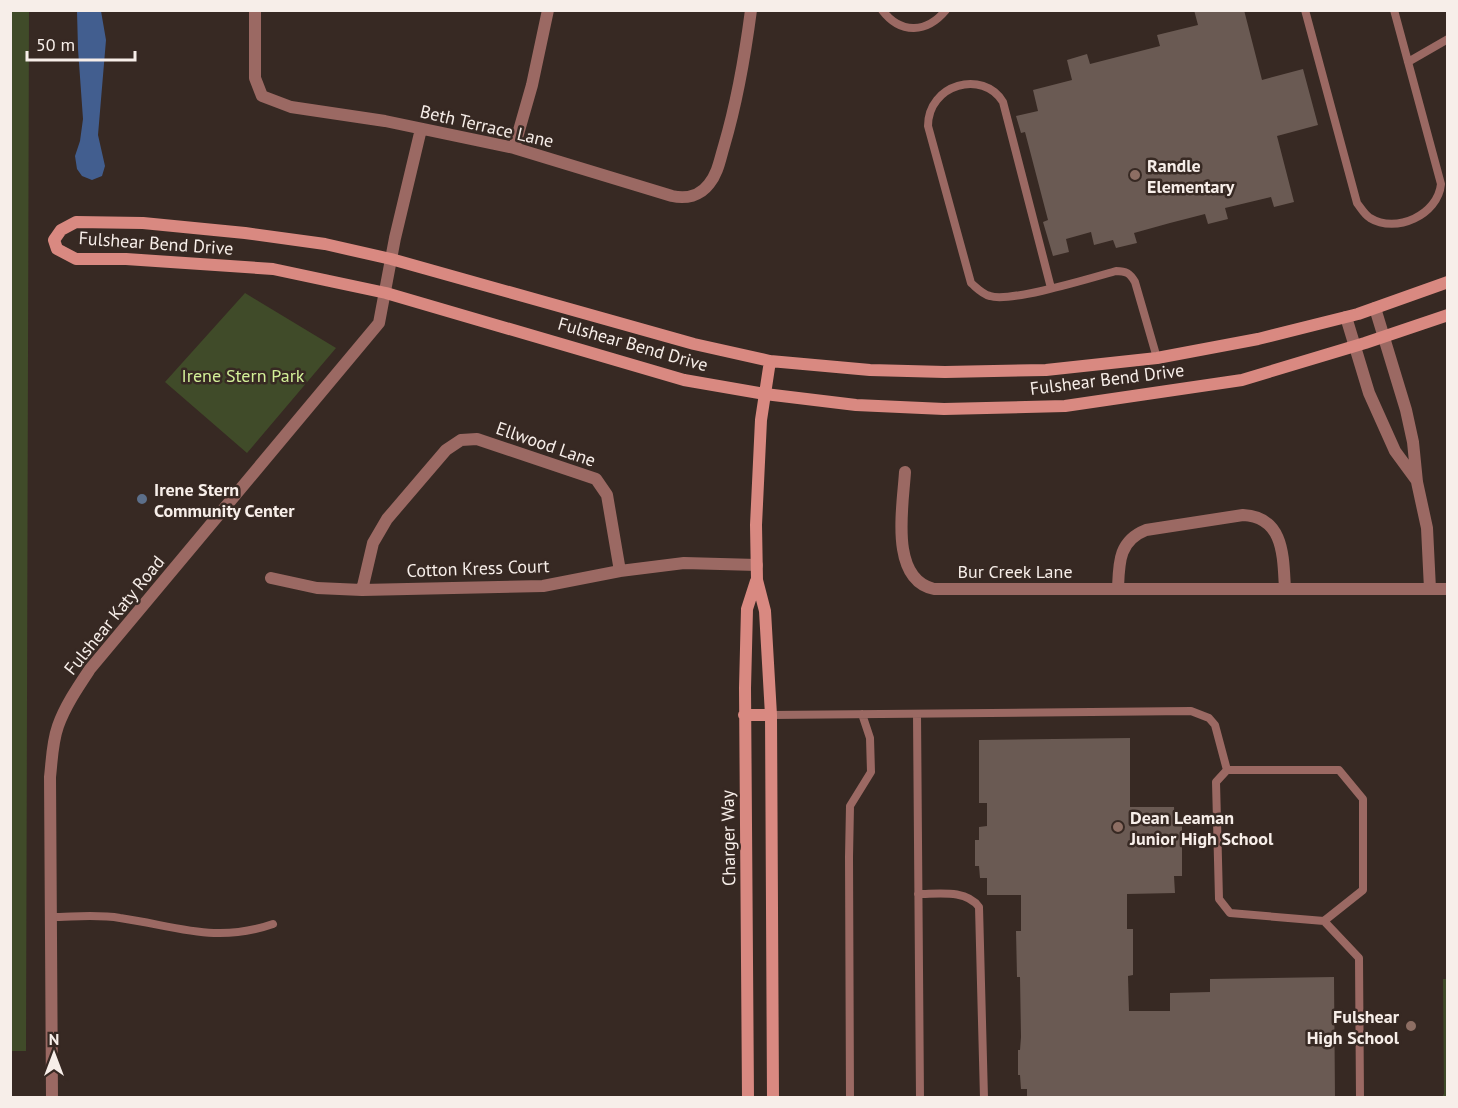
<svg xmlns="http://www.w3.org/2000/svg" width="1458" height="1108" viewBox="0 0 1458 1108" font-family="'PT Sans',sans-serif">
  <rect width="100%" height="100%" fill="#372923"/>
  <path fill="#404b29" d="M 10,11 L 29,11 L 26,1051 L 11,1051 Z
    M 245,293 L 336,348 L 247,453 L 165,382 Z
    M 1443,979 L 1447,979 L 1447,1098 L 1442,1097 L 1444,1094 Z"/>
  <path fill="#425e8f" d="M 77,11 L 101,11 L 106,40 L 98,135 L 105,166 L 102,176 L 92,180 L 82,176 L 77,169 L 75,156 L 80,141 L 83,119 L 78,49 Z"/>
  <path fill="#6a5a53" d="M 1194,10 L 1244,10 L 1262,80 L 1303,69 L 1318,125 L 1277,136 L 1294,202 L 1274,207 L 1271,197 L 1225,208 L 1228,219 L 1208,224 L 1205,214 L 1170,223 L 1134,233 L 1137,243 L 1116,248 L 1113,240 L 1094,245 L 1091,232 L 1066,239 L 1069,252 L 1053,256 L 1043,222 L 1048,220 L 1025,132 L 1021,133 L 1016,116 L 1038,111 L 1033,90 L 1072,80 L 1067,60 L 1087,54 L 1090,64 L 1160,46 L 1157,35 L 1198,25 Z
    M 1130,738 L 1130,807 L 1174,807 L 1175,825 L 1182,825 L 1182,876 L 1174,876 L 1175,893 L 1127,894 L 1127,929 L 1133,929 L 1133,975 L 1128,976 L 1129,1011 L 1170,1011 L 1170,993 L 1210,992 L 1210,979 L 1334,977 L 1335,1098 L 1027,1098 L 1027,1089 L 1021,1089 L 1020,1075 L 1018,1075 L 1018,1050 L 1020,1050 L 1021,1037 L 1020,977 L 1017,977 L 1016,931 L 1021,931 L 1021,895 L 987,895 L 987,878 L 980,878 L 979,866 L 975,866 L 975,840 L 979,840 L 979,827 L 987,826 L 987,803 L 979,803 L 979,740 Z"/>
  <g fill="none" stroke-linecap="round" stroke-linejoin="round">
    <path stroke="#9b6963" stroke-width="8" d="M 882,10 C 901,35 927,33 946,10
      M 1305,10 L 1357,203 C 1361,208 1364,214 1370,218 C 1396,234 1438,215 1441,184 L 1394,10
      M 1408,62 L 1448,39
      M 1051,288 L 1003,102 C 983,69 928,84 928,126 L 971,283 C 977,288 982,294 990,296 C 1010,303 1091,278 1116,271 C 1126,271 1130,273 1135,282 L 1157,358
      M 917,714 L 920,1098
      M 771,715 L 1191,711 L 1209,718 L 1215,725 L 1227,770
      M 918,894 C 938,894 966,889 979,907 L 984,1098
      M 51,917 C 73,917 97,914 120,918 C 176,926 216,944 273,924
      M 1324,921 L 1363,890 L 1363,799 L 1339,770 L 1227,770 L 1216,782 L 1219,899 L 1230,913 L 1324,921 L 1359,958 L 1360,1098
      M 850,1098 L 849,857 L 850,806 L 871,772 L 870,738 L 862,714"/>
    <path stroke="#9b6963" stroke-width="12" d="M 255,10 L 255,78 L 262,96 L 291,107 L 385,121 L 514,148 L 672,196 C 686,199 700,196 709,184 C 718,173 720,159 724,146 C 737,102 745,56 751,10
      M 514,148 L 532,85 L 548,10
      M 1375,308 L 1406,410 L 1413,442 L 1417,482 L 1427,528 L 1430,589
      M 1346,317 L 1369,393 L 1395,451 L 1417,481
      M 905,472 C 903,506 889,579 934,589 L 1448,589
      M 271,578 L 317,588 L 362,590 L 543,586 L 620,571 L 684,563 L 757,565
      M 1118,589 C 1119,564 1118,541 1146,530 L 1243,515 C 1285,517 1283,558 1285,589
      M 362,590 L 373,543 L 387,519 L 446,450 L 461,440 L 477,439 L 596,479 L 607,495 L 620,571
      M 52,1098 L 50,777 C 52,760 52,743 58,726 C 65,706 78,687 90,669 L 379,323 L 395,238 L 421,129"/>
    <path stroke="#d98981" stroke-width="12" d="M 1448,282 L 1358,314 L 1258,339 L 1157,358 L 1046,370 L 945,372 L 870,370 L 770,361 L 694,344 L 391,259 L 325,244 L 245,233 L 143,223 L 76,222 L 61,230 L 54,240 L 57,249 L 76,259 L 126,259 L 273,269 L 386,293 L 684,380 L 765,394 L 856,405 L 944,409 L 1065,406 L 1242,380 L 1365,343 L 1448,315
      M 770,361 L 761,420 L 756,525 L 757,580 L 765,611 L 771,715 L 773,1098
      M 744,715 L 771,715
      M 748,1098 L 745,688 L 747,609 L 756,581"/>
  </g>
  <g fill="#8d6e63" stroke="#372923" stroke-width="2">
    <circle cx="1135" cy="175" r="6"/>
    <circle cx="1118" cy="827" r="6"/>
    <circle cx="1411" cy="1026" r="6"/>
  </g>
  <circle fill="#5c6f8a" stroke="#372923" stroke-width="2" cx="142" cy="499" r="6"/>
  <g text-anchor="middle" dominant-baseline="central" stroke-width="5" stroke-linejoin="round" paint-order="stroke">
    <g font-size="18" fill="#f7eee9" stroke="#372923">
      <text transform="translate(487 126) rotate(13)">Beth Terrace Lane</text>
      <text transform="translate(156 243) rotate(4)">Fulshear Bend Drive</text>
      <text transform="translate(633 344) rotate(16)">Fulshear Bend Drive</text>
      <text transform="translate(1107 379) rotate(-7)">Fulshear Bend Drive</text>
      <text transform="translate(546 444) rotate(19)">Ellwood Lane</text>
      <text transform="translate(478 568) rotate(-2)">Cotton Kress Court</text>
      <text x="1015" y="571">Bur Creek Lane</text>
      <text transform="translate(114 615) rotate(-51)">Fulshear Katy Road</text>
      <text transform="translate(728 838) rotate(-91)">Charger Way</text>
    </g>
    <g font-size="18" font-weight="bold" fill="#f7eee9" stroke="#372923" text-anchor="start">
      <text x="1147" y="165">Randle<tspan x="1147" dy="21">Elementary</tspan></text>
      <text x="154" y="489">Irene Stern<tspan x="154" dy="21">Community Center</tspan></text>
      <text x="1130" y="817">Dean Leaman<tspan x="1130" dy="21">Junior High School</tspan></text>
      <text x="1399" y="1016" text-anchor="end">Fulshear<tspan x="1399" dy="21">High School</tspan></text>
    </g>
    <g font-size="18" fill="#d3f098" stroke="#372923">
      <text x="243" y="375">Irene Stern Park</text>
    </g>
  </g>
  <rect width="1458" height="1108" fill="none" stroke="#f7eee9" stroke-width="24"/>
  <g transform="translate(54 1054)" stroke="#372923" stroke-width="4.5" paint-order="stroke">
  <path d="M0-4.5L10 22L0 15L-10 22Z" fill="#f7eee9"/>
  <text y="-9" font-size="16" font-weight="bold" text-anchor="middle" fill="#f7eee9">N</text>
  </g>
  <path d="M27 51v9h108v-9" fill="none" stroke="#f7eee9" stroke-width="3"/>
  <text x="36" y="51" font-size="18" fill="#f7eee9" stroke="#372923" stroke-width="4.5" paint-order="stroke">50 m</text>
</svg>
